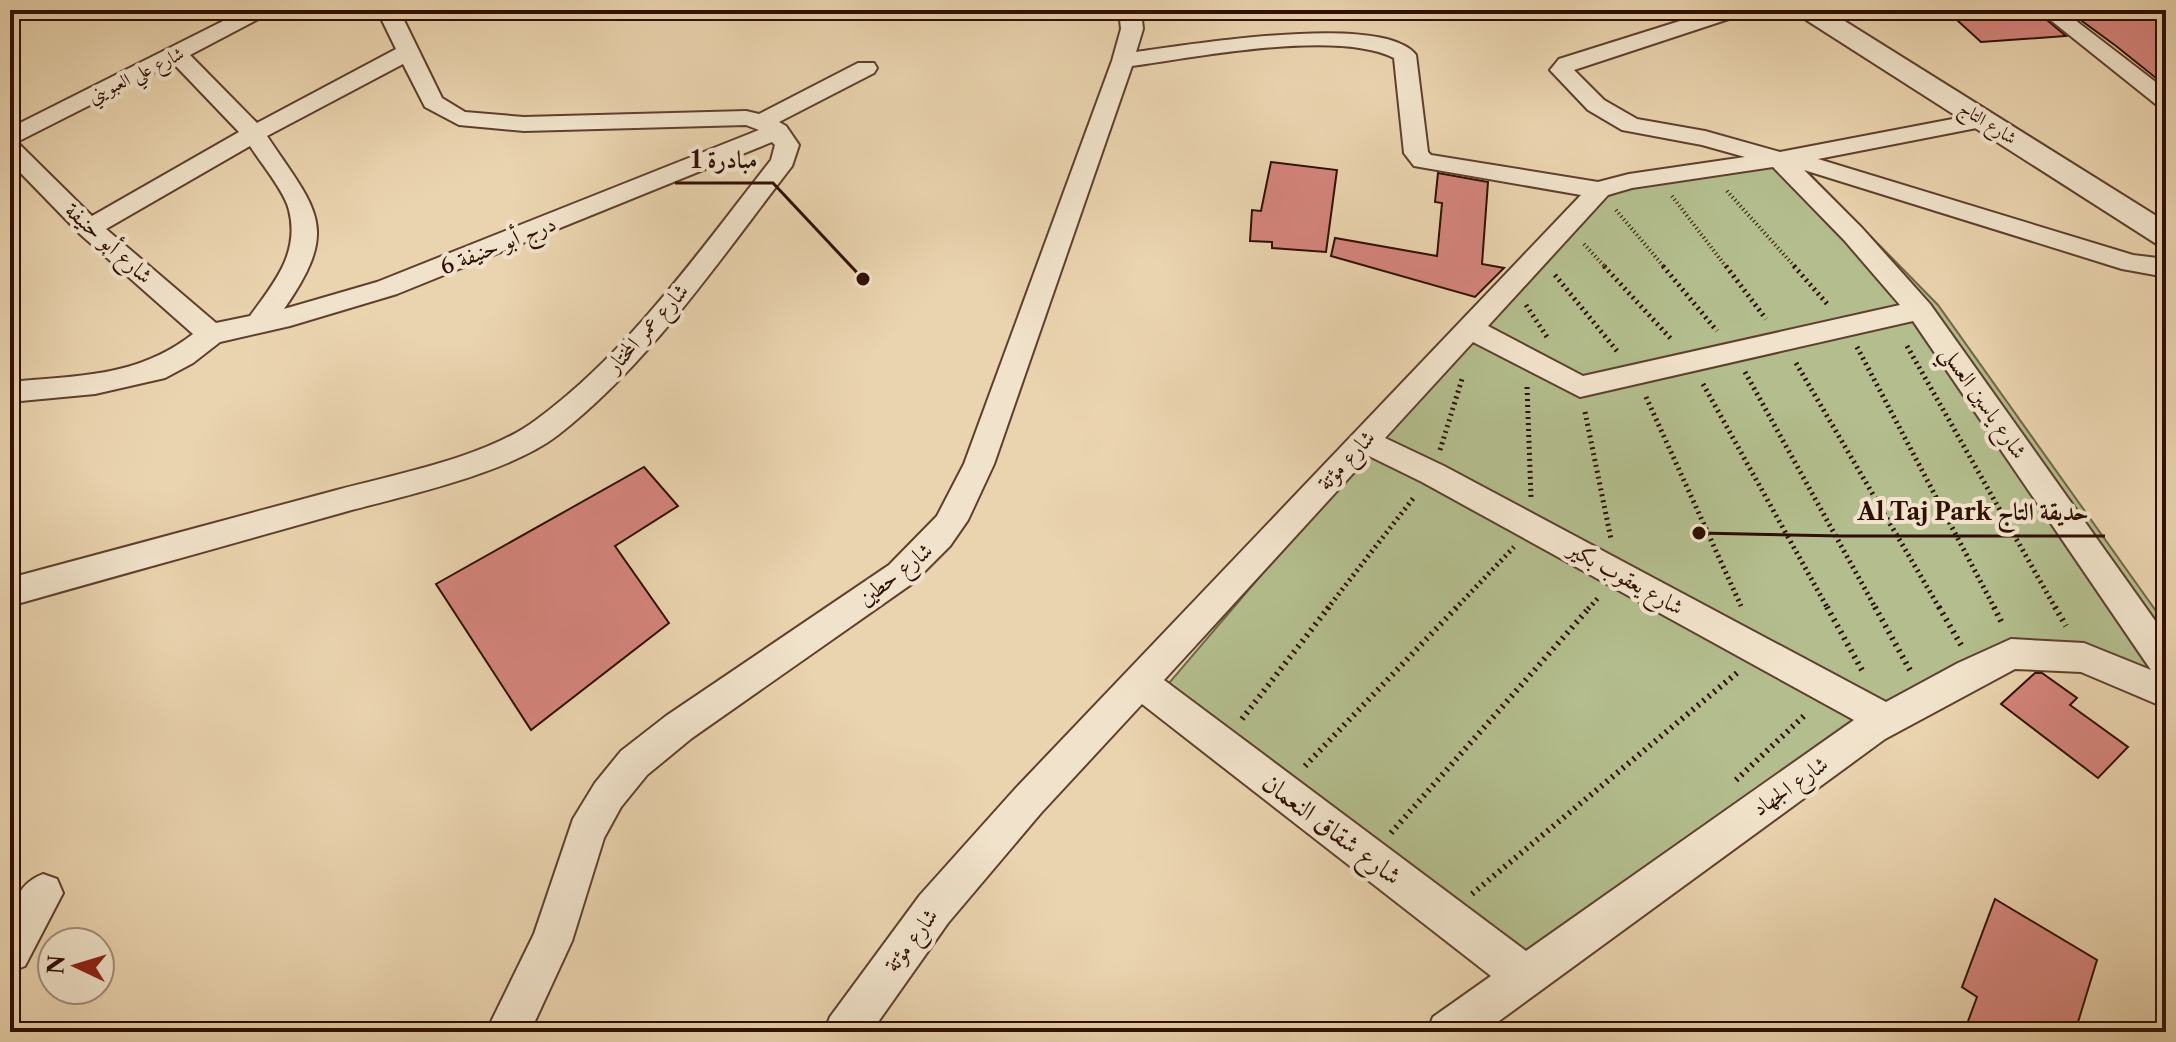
<svg xmlns="http://www.w3.org/2000/svg" width="2176" height="1042" viewBox="0 0 2176 1042" font-family="'Libre Caslon Text',Amiri,serif">
  <rect width="100%" height="100%" fill="#ead4af"/>
  <filter id="stains"><feTurbulence type="fractalNoise" baseFrequency=".0025" numOctaves="4"/><feColorMatrix values="0 0 0 0 .2 0 0 0 0 .09 0 0 0 0 .02 0 0 0 .5 -.17"/></filter>
  <radialGradient id="worn" r=".72"><stop offset=".6" stop-color="#630" stop-opacity="0"/><stop offset="1" stop-color="#630" stop-opacity=".3"/></radialGradient>
  <path fill="#b3bd8d" stroke="#716647" stroke-width="2" d="M 1799,163 L 1938,305 L 2166,625 L 2166,688 L 2012,644 L 1534,976 L 1169,683 L 1375,442 L 1605,190 Z"/>
  <path fill="#d5857d" stroke="#2f0f01" stroke-width="2" d="M 1946,10 L 2035,10 L 2066,36 L 1981,42 Z
    M 2067,10 L 2166,10 L 2166,86 L 2116,46 Z
    M 1271,162 L 1337,170 L 1326,252 L 1272,248 L 1272,242 L 1250,241 L 1252,210 L 1261,211 Z
    M 1438,173 L 1488,182 L 1482,264 L 1504,268 L 1475,297 L 1331,256 L 1335,238 L 1437,256 L 1442,203 L 1435,202 Z
    M 644,467 L 678,506 L 615,546 L 669,623 L 531,730 L 436,584 Z
    M 2035,673 L 2042,673 L 2077,698 L 2070,705 L 2128,747 L 2098,778 L 2001,704 Z
    M 1995,899 L 2097,960 L 2075,1032 L 1964,1032 L 1977,997 L 1962,987 Z"/>
  <g fill="none" stroke-linecap="round" stroke-linejoin="round">
    <g stroke="#5e402c" stroke-width="4">
      <path id="minor" d="M 245,10 L 272,10 L 268,14 L 190,55 L 257,123 L 396,49 L 377,10 L 399,10 L 442,98 L 465,112 L 524,117 L 746,111 L 759,114 L 858,63 L 874,63 L 877,68 L 874,73 L 779,122 L 786,126 L 799,145 L 792,166 C 720,259 651,362 558,435 C 511,472 408,495 348,511 C 236,543 123,574 10,606 L 10,578 C 119,549 228,519 337,490 C 397,474 487,457 536,420 C 630,351 700,250 771,160 L 775,145 L 772,142 L 397,294 L 290,326 L 220,342 L 193,363 L 165,378 L 95,394 L 10,402 L 10,382 C 79,375 136,378 193,334 L 80,234 L 10,162 L 10,128 ZM 173,63 L 239,132 L 92,216 L 17,142 ZM 403,64 L 425,107 L 459,125 L 524,131 L 746,125 L 759,130 L 377,282 L 284,309 C 341,227 317,211 267,136 ZM 250,146 C 260,162 285,192 289,210 C 300,253 274,283 250,316 L 216,323 L 106,229 Z
        M 1119,10 L 1141,10 L 1143,29 L 1136,52 C 1188,45 1384,12 1416,55 L 1428,152 L 1431,155 L 1598,182 L 1629,174 L 1745,157 L 1702,145 L 1622,130 L 1588,110 L 1550,70 L 1559,59 L 1715,10 L 1748,10 L 1744,14 L 1574,70 L 1604,100 L 1637,119 L 1705,131 L 1780,152 L 1984,113 L 1992,115 L 1996,120 L 1992,125 L 1818,159 L 2133,255 L 2166,259 L 2166,277 L 2122,269 L 1804,170 L 1862,228 L 1930,304 L 2166,636 L 2166,708 L 2081,672 L 2015,669 L 1885,739 L 1484,1032 L 1427,1032 L 1433,1017 L 1491,976 L 1142,704 L 1041,813 L 948,923 L 871,1032 L 824,1032 L 830,1017 L 920,895 L 1015,789 L 1581,195 L 1414,166 L 1404,153 L 1394,58 C 1338,29 1197,57 1132,66 L 994,464 L 968,520 L 950,546 L 913,583 L 692,738 L 647,775 L 621,807 L 604,838 L 572,941 L 530,1032 L 486,1032 L 534,934 L 573,819 L 595,783 L 621,751 L 666,716 L 889,565 L 937,516 L 964,464 L 1112,61 L 1121,29 ZM 1773,167 L 1844,240 L 1900,305 L 1583,376 L 1488,326 L 1608,195 L 1632,188 ZM 1913,321 L 2151,670 L 2084,643 L 2011,639 L 1958,663 L 1886,702 L 1444,466 L 1385,438 L 1473,342 L 1580,397 ZM 1369,456 L 1422,482 L 1854,720 L 1526,951 L 1164,680 Z
        M 2038,10 L 2062,10 L 2166,90 L 2166,108 L 2158,106 Z
        M 43,874 L 57,879 L 63,893 L 25,966 L 10,972 C 10,936 3,889 43,874 Z"/>
    </g>
    <g stroke="#5e402c" stroke-width="4">
      <path id="tertiary" d="M 1796,10 L 1827,10 L 2166,222 L 2166,246 L 2155,243 L 1800,16 Z"/>
    </g>
    <path stroke="#2f0f01" stroke-width="4" stroke-dasharray="1 3" stroke-linecap="butt" d="M 1727,191 L 1796,268
      M 1672,196 L 1727,268
      M 1616,210 L 1665,268
      M 1584,244 L 1606,268"/>
    <path stroke="#2f0f01" stroke-width="5" stroke-dasharray="2 4" stroke-linecap="butt" d="M 1604,266 L 1672,340
      M 1663,266 L 1717,331
      M 1726,266 L 1766,319
      M 1794,266 L 1829,306
      M 1555,275 L 1617,351
      M 1526,305 L 1549,340
      M 1907,346 L 2056,609
      M 1857,347 L 1995,609
      M 1796,363 L 1940,609
      M 1745,372 L 1876,609
      M 1703,384 L 1828,609
      M 1527,387 L 1531,497
      M 1646,397 L 1741,606
      M 1585,412 L 1611,539
      M 1440,450 L 1462,379
      M 1327,609 L 1415,496
      M 1455,609 L 1514,547
      M 1588,609 L 1599,597"/>
    <path stroke="#2f0f01" stroke-width="6" stroke-dasharray="2 5" stroke-linecap="butt" d="M 1827,607 L 1863,672
      M 1875,607 L 1911,672
      M 1939,607 L 1961,645
      M 1994,607 L 2003,625
      M 2055,607 L 2066,626
      M 1242,719 L 1329,607
      M 1305,766 L 1457,607
      M 1736,780 L 1807,713
      M 1391,833 L 1590,607
      M 1472,894 L 1738,672"/>
    <use href="#minor" fill="#f1e3cb" fill-rule="evenodd"/>
    <use href="#tertiary" fill="#f1e3cb" fill-rule="evenodd"/>
  </g>
  <g text-anchor="middle" dominant-baseline="central" stroke-width="8" stroke-linejoin="round" paint-order="stroke">
    <g font-size="18" fill="#2f0f01" stroke="#f1e3cb">
      <text transform="translate(136 75) rotate(-26)">شارع علي العبويني</text>
      <text transform="translate(1988 123) rotate(32)">شارع التاج</text>
    </g>
    <g font-size="22" fill="#2f0f01" stroke="#f1e3cb">
      <text transform="translate(109 243) rotate(42)">شارع أبو حنيفة</text>
      <text transform="translate(498 245) rotate(-22)">درج أبو حنيفة 6</text>
      <text transform="translate(647 328) rotate(-48)">شارع عمر المختار</text>
      <text transform="translate(1984 402) rotate(55)">شارع ياسين العسلي</text>
      <text transform="translate(1346 460) rotate(-47)">شارع مؤتة</text>
      <text transform="translate(895 574) rotate(-38)">شارع حطين</text>
      <text transform="translate(1626 578) rotate(29)">شارع يعقوب بكير</text>
      <text transform="translate(1790 786) rotate(-35)">شارع الجهاد</text>
      <text transform="translate(911 940) rotate(-53)">شارع مؤتة</text>
    </g>
    <g font-size="26" fill="#2f0f01" stroke="#f1e3cb">
      <text transform="translate(1332 829) rotate(37)">شارع شقاق النعمان</text>
    </g>
  </g>
  <path fill="none" stroke="#2f0f01" stroke-width="3" d="M863 279L773 183H675M1699 533L1841 536H2105"/>
  <g fill="#2f0f01" stroke="#f1e3cb" stroke-width="3">
    <circle cx="863" cy="279" r="8"/>
    <circle cx="1699" cy="533" r="8"/>
  </g>
  <g font-size="24" text-anchor="middle" font-weight="bold" fill="#2f0f01" stroke="#f1e3cb" stroke-width="8" stroke-linejoin="round" paint-order="stroke">
    <text x="724" y="168">مبادرة 1</text>
    <text x="1973" y="520">Al Taj Park حديقة التاج</text>
  </g>
  <rect width="2176" height="1042" fill="none" stroke="#ead4af" stroke-width="40"/>
  <rect x="12" y="12" width="2152" height="1018" fill="none" stroke="#2f0f01" stroke-width="4"/>
  <rect x="20" y="20" width="2136" height="1002" fill="none" stroke="#2f0f01" stroke-width="2"/>
  <g transform="translate(76 966) rotate(274)"><circle r="38" fill="#f1e3cb" stroke="#a38e7a" stroke-width="2"/>
  <path d="M0-6L14 30L0 20L-14 30Z" fill="#8f2418"/>
  <text y="-12" font-size="22" font-weight="bold" text-anchor="middle" fill="#2f0f01">N</text>
  </g>
  <rect width="100%" height="100%" filter="url(#stains)"/>
  <rect width="100%" height="100%" fill="url(#worn)"/>
</svg>
